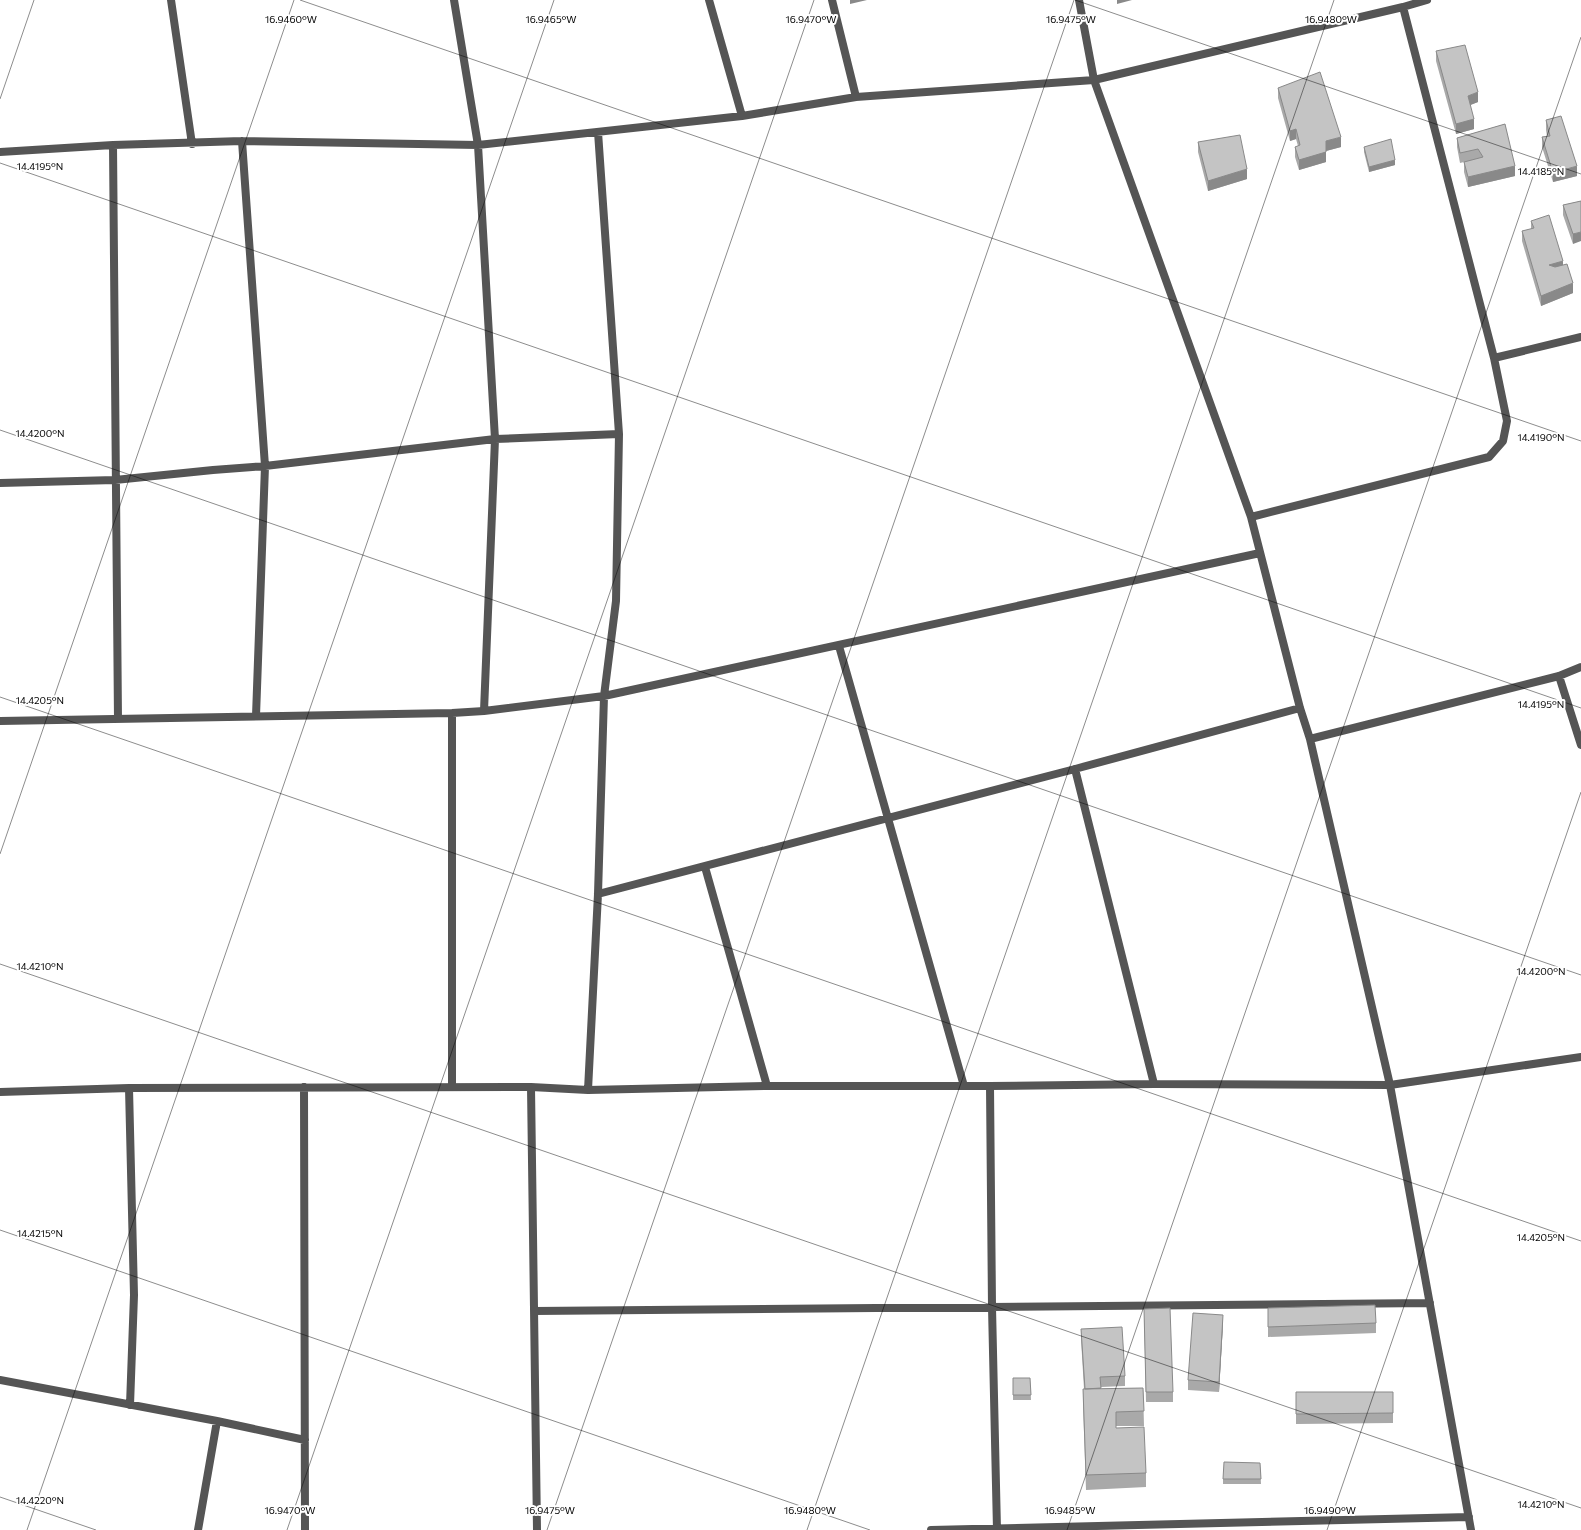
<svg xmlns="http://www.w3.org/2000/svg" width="1581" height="1530" viewBox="0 0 1581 1530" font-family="Commissioner,sans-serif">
  <rect width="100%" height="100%" fill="#fff"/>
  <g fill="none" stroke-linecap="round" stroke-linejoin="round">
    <path stroke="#555" stroke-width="8" d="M 171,0 L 192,144
      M 454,0 L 478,145 L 495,439 L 484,711
      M 709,0 L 742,116
      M 832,0 L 856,97
      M 1079,0 L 1094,80 L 1251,517 L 1300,708 L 1310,739 L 1390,1085 L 1471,1530
      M 242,141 L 265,466 L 256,716
      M 113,145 L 118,719
      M 0,152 L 113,145 L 242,141 L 478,145 L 742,116 L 856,97 L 1094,80 L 1403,7 L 1427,0
      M 1494,358 L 1581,337
      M 0,483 L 115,480 L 213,470 L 265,466 L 495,439 L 619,434
      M 1251,517 L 1489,457 L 1503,441 L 1507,421 L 1494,358 L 1403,7
      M 839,646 L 964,1086
      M 1559,676 L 1581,745
      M 0,721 L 452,713 L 484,711 L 604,696 L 1260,553
      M 1310,739 L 1559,676 L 1581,667
      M 1075,769 L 1154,1084
      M 705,867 L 767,1086
      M 598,894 L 1075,769 L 1300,708
      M 990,1086 L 992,1307 L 997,1530
      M 304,1087 L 305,1530
      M 452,1087 L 452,713
      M 531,1087 L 537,1530
      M 129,1088 L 134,1295 L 130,1405
      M 588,1090 L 598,894 L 604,696 L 616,601 L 619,434 L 598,132
      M 0,1092 L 129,1088 L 531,1087 L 588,1090 L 767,1086 L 990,1086 L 1154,1084 L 1390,1085 L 1581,1057
      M 534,1311 L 1430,1303
      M 0,1380 L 217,1421 L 305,1440
      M 198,1530 L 217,1421
      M 931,1530 L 1469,1517"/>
  </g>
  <path fill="#a9a9a9" d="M 1436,51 L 1478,102 L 1470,105 L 1474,129 L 1456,134 L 1436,61 Z
    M 1278,88 L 1341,147 L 1326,151 L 1326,162 L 1299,170 L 1295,157 L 1295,147 L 1298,146 L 1296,139 L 1290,141 L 1278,98 Z
    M 1546,120 L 1577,176 L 1553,182 L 1542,147 L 1542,137 L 1547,136 L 1546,130 Z
    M 1505,124 L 1515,176 L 1468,187 L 1464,172 L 1464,162 L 1468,161 L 1460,163 L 1457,147 L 1457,138 Z
    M 1198,142 L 1247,179 L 1208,191 L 1198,152 Z
    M 1364,147 L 1395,165 L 1369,172 L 1364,152 Z
    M 1581,201 L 1573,244 L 1563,215 L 1563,205 Z
    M 1531,221 L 1563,265 L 1573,293 L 1541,306 L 1522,241 L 1522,231 L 1531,229 Z
    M 1268,1308 L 1376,1323 L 1376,1333 L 1268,1337 Z
    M 1144,1318 L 1173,1392 L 1173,1402 L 1146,1402 Z
    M 1223,1324 L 1219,1392 L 1188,1390 L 1188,1380 Z
    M 1081,1329 L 1125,1376 L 1125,1386 L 1101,1387 L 1101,1389 L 1143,1388 L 1144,1426 L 1116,1426 L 1116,1428 L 1146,1473 L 1146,1487 L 1086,1490 L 1083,1404 L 1083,1389 L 1084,1389 L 1081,1339 Z
    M 1013,1378 L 1030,1378 L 1031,1400 L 1013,1400 Z
    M 1296,1392 L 1393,1392 L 1393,1423 L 1296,1424 Z
    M 1260,1463 L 1261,1484 L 1223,1484 L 1223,1479 Z"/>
  <path fill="#898989" d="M 850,0 L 867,0 L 850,4 Z
    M 1117,0 L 1132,0 L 1117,4 Z
    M 1478,92 L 1478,102 L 1468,106 L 1468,96 Z
    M 1474,119 L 1474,129 L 1456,134 L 1456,124 Z
    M 1296,129 L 1296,139 L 1290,141 L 1290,131 Z
    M 1341,137 L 1341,147 L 1326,151 L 1326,162 L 1299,170 L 1299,160 L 1326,141 Z
    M 1395,160 L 1395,165 L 1369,172 L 1369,167 Z
    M 1515,166 L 1515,176 L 1468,187 L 1468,177 Z
    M 1577,166 L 1577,176 L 1553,182 L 1553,173 Z
    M 1247,169 L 1247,179 L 1208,191 L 1208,181 Z
    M 1581,232 L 1581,241 L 1573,244 L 1573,234 Z
    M 1563,261 L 1563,270 L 1549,265 Z
    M 1573,283 L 1573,293 L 1541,306 L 1541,296 Z
    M 1223,1315 L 1223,1324 L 1219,1392 L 1219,1382 Z"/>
  <path fill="#c4c4c4" stroke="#898989" d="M 1465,45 L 1478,92 L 1468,96 L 1474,119 L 1456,124 L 1436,51 Z
    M 1320,72 L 1341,137 L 1326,141 L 1326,152 L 1299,160 L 1295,147 L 1300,145 L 1296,129 L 1290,131 L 1278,88 Z
    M 1561,116 L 1577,166 L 1553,173 L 1542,137 L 1550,136 L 1546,120 Z
    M 1505,124 L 1515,166 L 1468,177 L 1464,162 L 1483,157 L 1478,149 L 1460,153 L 1457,138 Z
    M 1240,135 L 1247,169 L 1208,181 L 1198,142 Z
    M 1391,139 L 1395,160 L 1369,167 L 1364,147 Z
    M 1581,201 L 1581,232 L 1573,234 L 1563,205 Z
    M 1549,215 L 1563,261 L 1549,265 L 1555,267 L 1567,264 L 1573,283 L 1541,296 L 1522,231 L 1534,228 L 1531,221 Z
    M 1375,1305 L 1376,1323 L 1268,1327 L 1268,1308 Z
    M 1170,1308 L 1173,1392 L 1146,1392 L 1144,1309 Z
    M 1193,1313 L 1223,1315 L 1219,1382 L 1188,1380 Z
    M 1122,1327 L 1125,1376 L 1100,1377 L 1101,1388 L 1085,1389 L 1081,1329 Z
    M 1013,1378 L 1030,1378 L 1031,1395 L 1013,1395 Z
    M 1143,1388 L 1144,1411 L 1116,1412 L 1116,1428 L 1144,1427 L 1146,1473 L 1086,1475 L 1083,1389 Z
    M 1296,1392 L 1393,1392 L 1393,1413 L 1296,1414 Z
    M 1224,1462 L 1260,1463 L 1261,1479 L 1223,1479 Z"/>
  <path fill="none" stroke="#000" stroke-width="1" stroke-opacity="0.45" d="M 300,0 L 1581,441M 1075,0 L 1581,174M 0,99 L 34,0M 0,163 L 1581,708M 0,430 L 1581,975M 0,697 L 1581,1241M 0,854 L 294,0M 0,964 L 1581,1508M 0,1230 L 870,1530M 0,1497 L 96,1530M 27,1530 L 554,0M 287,1530 L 814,0M 547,1530 L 1074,0M 807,1530 L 1334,0M 1067,1530 L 1581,37M 1327,1530 L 1581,792"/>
  <g font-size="10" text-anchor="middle" fill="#000" stroke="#fff" stroke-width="4" stroke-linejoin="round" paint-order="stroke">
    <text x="291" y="23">16.9460°W</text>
    <text x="551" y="23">16.9465°W</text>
    <text x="1331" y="23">16.9480°W</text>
    <text x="811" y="23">16.9470°W</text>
    <text x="1071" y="23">16.9475°W</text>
    <text x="40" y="170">14.4195°N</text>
    <text x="1541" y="175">14.4185°N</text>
    <text x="40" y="437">14.4200°N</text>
    <text x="1541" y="441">14.4190°N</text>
    <text x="40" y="704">14.4205°N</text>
    <text x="1541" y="708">14.4195°N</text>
    <text x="40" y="970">14.4210°N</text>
    <text x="1541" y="975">14.4200°N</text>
    <text x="40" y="1237">14.4215°N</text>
    <text x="1541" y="1241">14.4205°N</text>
    <text x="40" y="1504">14.4220°N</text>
    <text x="1541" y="1508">14.4210°N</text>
    <text x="290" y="1514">16.9470°W</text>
    <text x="550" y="1514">16.9475°W</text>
    <text x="810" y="1514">16.9480°W</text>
    <text x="1070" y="1514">16.9485°W</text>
    <text x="1330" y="1514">16.9490°W</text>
  </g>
</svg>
